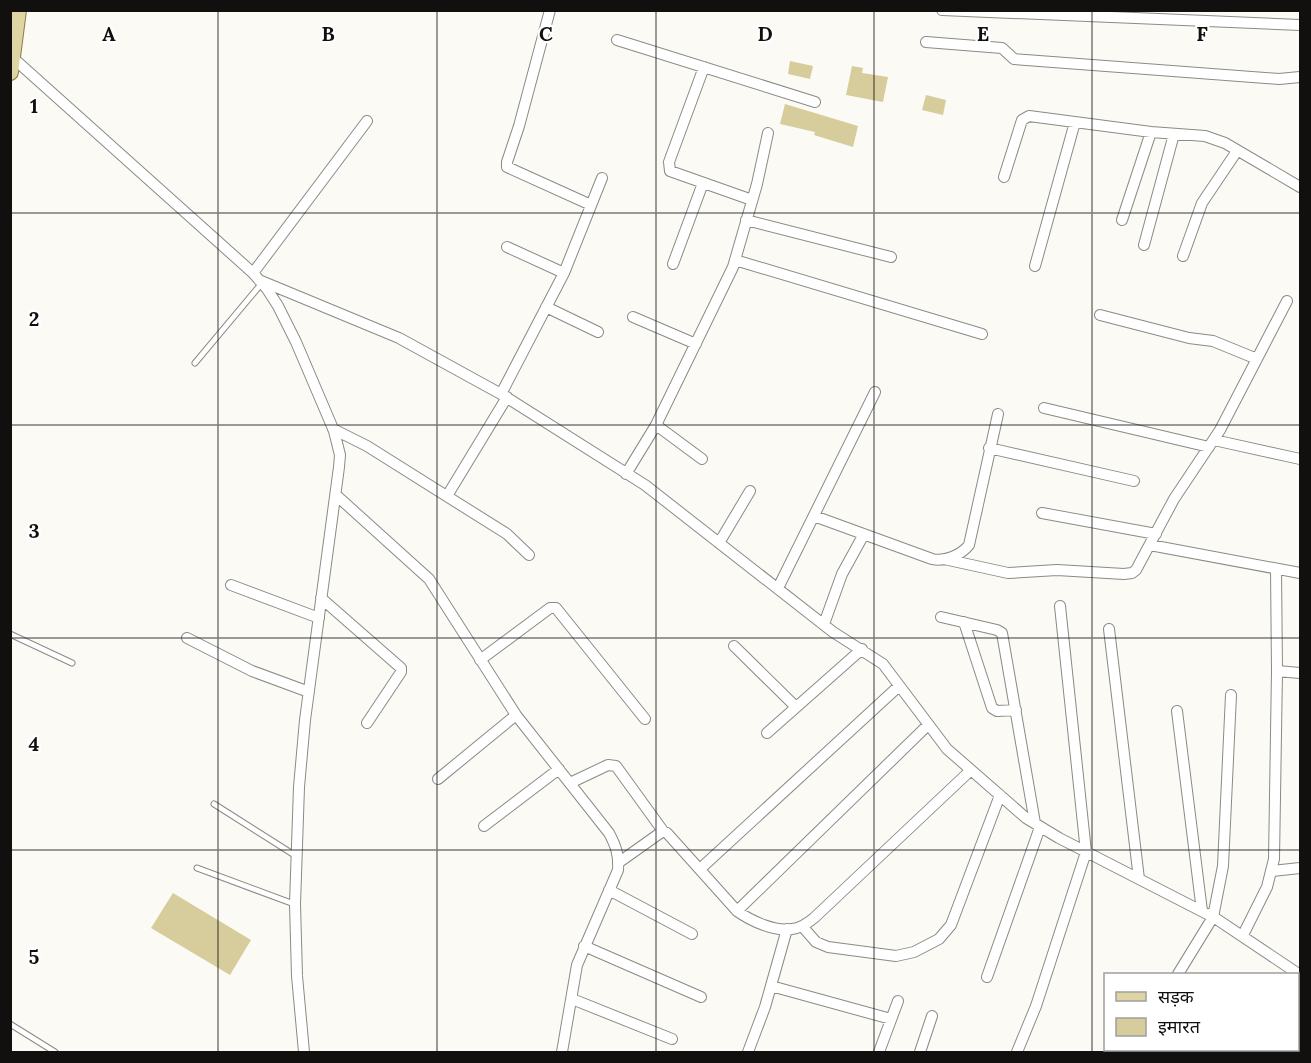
<svg xmlns="http://www.w3.org/2000/svg" width="1311" height="1063" viewBox="0 0 1311 1063" font-family="Lora,'Noto Sans Devanagari',serif">
  <rect width="100%" height="100%" fill="#fbfaf5"/>
  <path fill="#d7cc9b" d="M 790,61 L 813,66 L 810,79 L 788,74 Z
    M 852,66 L 863,68 L 862,73 L 888,77 L 883,102 L 846,95 Z
    M 926,95 L 946,100 L 943,115 L 922,110 Z
    M 785,104 L 858,126 L 853,147 L 814,135 L 815,132 L 780,124 Z
    M 173,893 L 251,940 L 230,975 L 151,928 Z"/>
  <g fill="none" stroke-linecap="round" stroke-linejoin="round">
    <g stroke="#8b8a85" stroke-width="7">
      <path id="lane" d="M 195,363 L 262,283
        M 10,634 L 72,663
        M 214,804 L 296,856
        M 197,868 L 294,904
        M 10,1024 L 55,1052"/>
    </g>
    <g stroke="#8b8a85" stroke-width="12">
      <path id="street" d="M 550,10 L 519,126 L 507,162 L 507,167 L 591,205
        M 942,10 L 1300,25
        M 617,40 L 815,102
        M 926,42 L 1002,48 L 1014,59 L 1279,79 L 1300,77
        M 12,57 L 253,273 L 267,289 L 278,306 L 296,342 L 334,431 L 340,455 L 339,467 L 305,720 L 299,787 L 295,904 L 297,976 L 304,1052
        M 704,67 L 669,162 L 670,171 L 752,200
        M 1004,177 L 1022,120 L 1029,116 L 1151,132 L 1205,136 L 1225,143 L 1300,187
        M 746,220 L 891,257
        M 1122,220 L 1151,132
        M 1144,245 L 1174,134
        M 507,247 L 564,273
        M 1183,256 L 1202,203 L 1237,151
        M 735,260 L 982,334
        M 673,264 L 703,183
        M 1035,266 L 1075,122
        M 253,273 L 367,121
        M 259,280 L 399,338 L 501,394 L 645,485 L 833,632 L 883,664 L 947,749 L 1026,818 L 1059,838 L 1215,918 L 1300,975
        M 546,307 L 598,332
        M 1100,315 L 1189,338 L 1213,341 L 1257,359
        M 633,317 L 696,344
        M 501,394 L 564,273 L 602,178
        M 1044,408 L 1209,447
        M 656,425 L 702,459
        M 333,429 L 367,446 L 507,534 L 529,555
        M 1214,440 L 1300,459
        M 989,448 L 1134,481
        M 626,474 L 656,425 L 733,267 L 757,184 L 768,133
        M 336,495 L 429,579 L 516,715 L 609,833 C 616,846 619,855 618,870 L 577,965 L 562,1052
        M 447,496 L 507,397
        M 1042,513 L 1156,534
        M 814,516 L 932,559 C 945,562 961,555 969,545 L 998,414
        M 719,543 L 750,491
        M 1150,545 L 1300,573
        M 944,559 L 1008,573 L 1057,570 L 1124,574 L 1132,573 L 1136,570 L 1174,499 L 1220,430 L 1287,301
        M 231,585 L 319,618
        M 778,588 L 875,392
        M 321,598 L 401,668 L 401,672 L 367,723
        M 941,617 L 997,630 L 1002,633 L 1035,823
        M 964,622 L 992,708 L 997,711 L 1016,710
        M 824,624 L 842,574 L 864,534
        M 1109,629 L 1139,879
        M 187,638 L 252,671 L 309,692
        M 734,646 L 796,707
        M 480,660 L 550,608 L 556,608 L 645,719
        M 1277,671 L 1300,673
        M 1177,711 L 1202,911
        M 767,733 L 862,649
        M 438,779 L 516,715
        M 570,783 L 608,765 L 616,766 L 663,831
        M 484,826 L 559,769
        M 618,863 L 663,831 L 667,833 L 737,911 C 751,921 775,932 792,929 C 801,928 808,923 814,918 L 971,770
        M 700,869 L 899,686
        M 1272,871 L 1300,868
        M 609,890 L 692,934
        M 737,911 L 928,725
        M 802,926 L 816,942 L 828,947 L 896,956 L 914,952 L 939,939 L 951,925 L 1000,795
        M 1243,935 L 1267,887 L 1274,859 L 1277,671 L 1276,569
        M 584,946 L 701,997
        M 1178,974 L 1213,917 L 1223,866 L 1231,695
        M 987,977 L 1040,827
        M 771,986 L 891,1019
        M 572,999 L 672,1039
        M 1248,1050 L 1259,1052
        M 748,1052 L 765,1007 L 787,929
        M 879,1052 L 898,1001
        M 920,1052 L 932,1016
        M 1017,1052 L 1036,1006 L 1086,852 L 1060,606
        M 1138,1052 L 1139,1050"/>
    </g>
    <g stroke="#897d48" stroke-width="18">
      <path id="primary" d="M 10,72 L 18,10"/>
    </g>
    <use href="#lane" stroke="#fff" stroke-width="5"/>
    <use href="#street" stroke="#fff" stroke-width="10"/>
    <use href="#primary" stroke="#dfd4a4" stroke-width="16"/>
  </g>
  <path fill="none" stroke="#11100f" stroke-width="1.5" stroke-opacity="0.55" d="M 218,10 L 218,1052M 437,10 L 437,1052M 656,10 L 656,1052M 874,10 L 874,1052M 1092,10 L 1092,1052M 10,213 L 1300,213M 10,425 L 1300,425M 10,638 L 1300,638M 10,850 L 1300,850"/>
  <g font-size="20" text-anchor="middle" font-weight="bold" fill="#11100f" stroke="#fff" stroke-width="4.5" stroke-linejoin="round" paint-order="stroke">
    <text x="109" y="41">A</text>
    <text x="328" y="41">B</text>
    <text x="546" y="41">C</text>
    <text x="765" y="41">D</text>
    <text x="983" y="41">E</text>
    <text x="1202" y="41">F</text>
    <text x="34" y="113">1</text>
    <text x="34" y="326">2</text>
    <text x="34" y="538">3</text>
    <text x="34" y="751">4</text>
    <text x="34" y="964">5</text>
  </g>
  <rect width="1311" height="1063" fill="none" stroke="#11100f" stroke-width="24"/>
  <rect x="1104" y="973" width="195" height="78" fill="#ffffff" stroke="#a09f9f" stroke-width="1.5"/>
  <rect x="1116" y="992" width="30" height="9" fill="#dfd4a4" stroke="#a09f9f" stroke-width="1.5"/>
  <text x="1158" y="1003" font-size="18" fill="#11100f">सड़क</text>
  <rect x="1116" y="1018" width="30" height="18" fill="#d7cc9b" stroke="#a09f9f" stroke-width="1.5"/>
  <text x="1158" y="1033" font-size="18" fill="#11100f">इमारत</text>
</svg>
